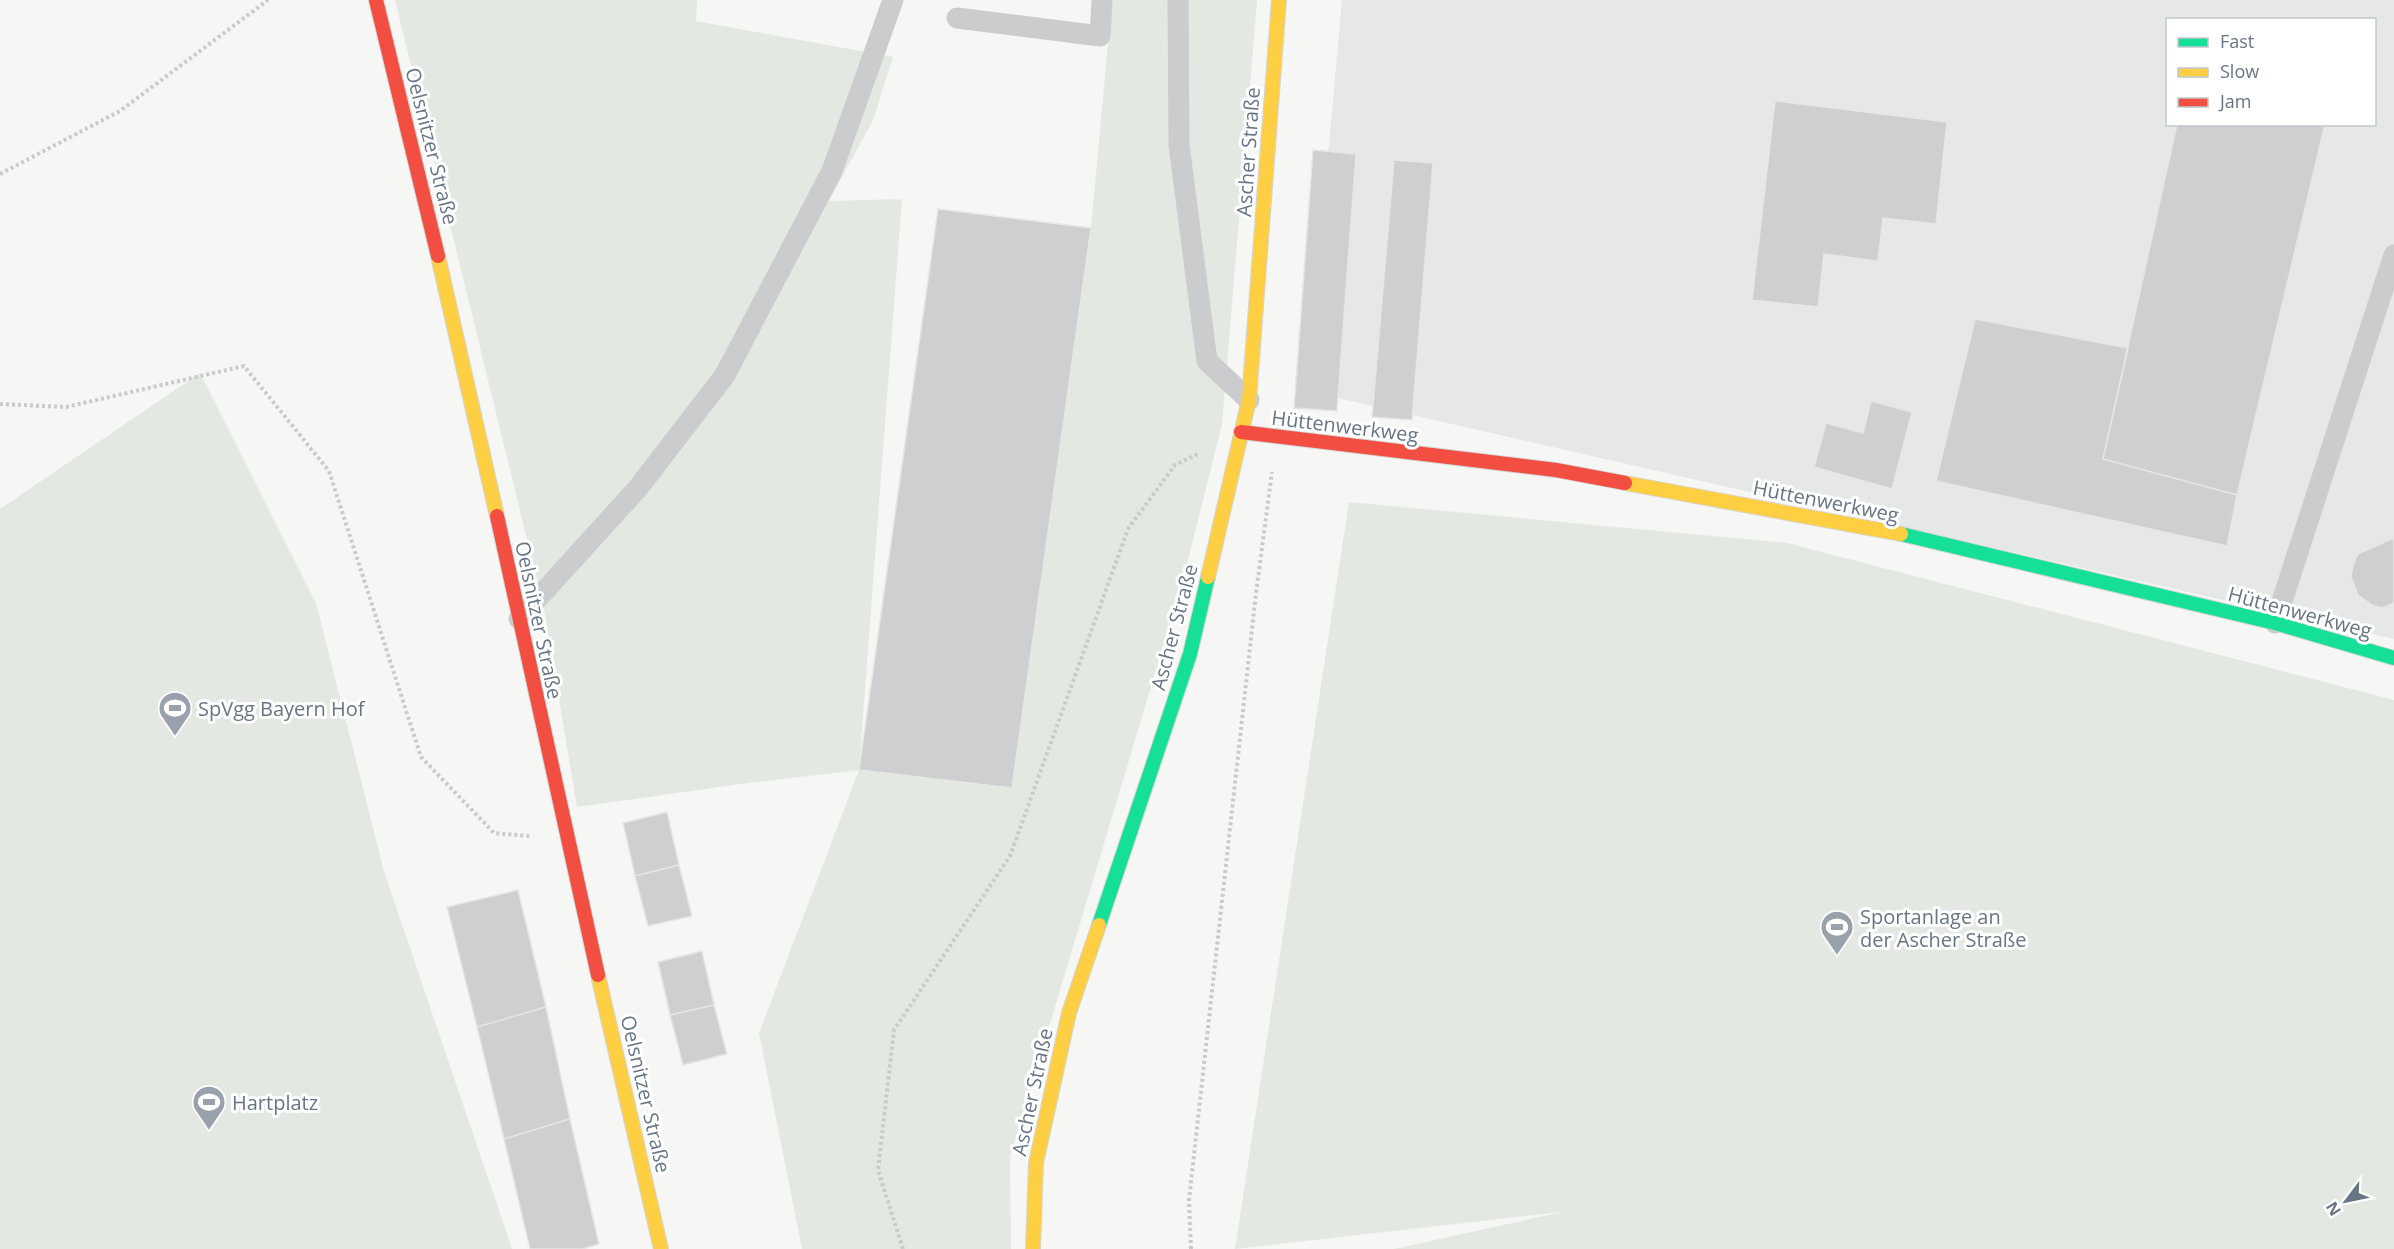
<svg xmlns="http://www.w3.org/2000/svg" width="2394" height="1249" viewBox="0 0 2394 1249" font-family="'Open Sans',sans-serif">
  <rect width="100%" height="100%" fill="#f6f6f5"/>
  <path fill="#e6e8e8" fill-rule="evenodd" d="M 1342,0 L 2394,0 L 2394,639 L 1307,391 ZM 2168,20 L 2374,20 L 2374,124 L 2168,124 Z"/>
  <path fill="#e4e8e3" d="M 395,0 L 697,0 L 696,21 L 893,57 L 873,120 L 829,201 L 902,199 L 859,769 L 1011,788 L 1091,228 L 1112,0 L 1257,0 L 1222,425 L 1183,580 L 1010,1157 L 1011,1249 L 802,1249 L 759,1033 L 859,770 L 741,784 L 577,807 L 544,609 Z
    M 200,373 L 316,603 L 384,871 L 512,1249 L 0,1249 L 0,509 Z
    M 1349,502 L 1787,543 L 2394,700 L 2394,1249 L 1394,1249 L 1562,1212 L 1235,1249 Z"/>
  <path fill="#cdcfd0" stroke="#e6e6e5" stroke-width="1.5" d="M 1775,101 L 1947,122 L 1936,224 L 1883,218 L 1878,261 L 1824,254 L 1818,307 L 1752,300 Z
    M 2177,124 L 2325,124 L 2237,495 L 2103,459 Z
    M 1313,150 L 1356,154 L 1337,411 L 1294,408 Z
    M 1394,160 L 1433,163 L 1412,420 L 1372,417 Z
    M 938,209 L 1091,228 L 1012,788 L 859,770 Z
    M 1975,319 L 2128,348 L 2103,459 L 2237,495 L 2227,546 L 1936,481 Z
    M 1871,401 L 1912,412 L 1892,489 L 1814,467 L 1826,423 L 1863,433 Z
    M 2394,538 L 2394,603 L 2382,608 L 2372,605 L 2358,595 L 2351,577 L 2353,565 L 2358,554 Z
    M 667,812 L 679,865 L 635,876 L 623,823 Z
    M 679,865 L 692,916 L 648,926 L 635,876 Z
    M 518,890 L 546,1007 L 477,1027 L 447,907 Z
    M 702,951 L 714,1005 L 670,1015 L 658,962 Z
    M 714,1005 L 727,1054 L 683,1065 L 670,1015 Z
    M 546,1007 L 570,1119 L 504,1139 L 477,1027 Z
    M 570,1119 L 599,1244 L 583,1249 L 530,1249 L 504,1139 Z"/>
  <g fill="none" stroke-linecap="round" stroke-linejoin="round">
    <g stroke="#d3d4d5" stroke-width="16">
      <path id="fast" d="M 1901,534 L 2275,623 L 2394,658
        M 1099,925 L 1190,654 L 1208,577"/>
    </g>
    <g stroke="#d3d4d5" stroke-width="16">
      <path id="slow" d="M 438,256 L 497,516
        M 1625,483 L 1901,534
        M 1208,577 L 1249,400 L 1279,0
        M 598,975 L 661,1249
        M 1033,1249 L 1036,1163 L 1069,1013 L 1099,925"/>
    </g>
    <g stroke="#d3d4d5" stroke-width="16">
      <path id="jam" d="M 376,0 L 438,256
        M 1241,432 L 1556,470 L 1625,483
        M 497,516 L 598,975"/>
    </g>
    <path stroke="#c9caca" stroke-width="4" stroke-dasharray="3 3" stroke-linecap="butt" d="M 0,174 L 120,111 L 268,0
      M 0,404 L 66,407 L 244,366 L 329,471 L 421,757 L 494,833 L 530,836
      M 903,1249 L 878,1170 L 894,1030 L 1010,856 L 1128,529 L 1175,465 L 1200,453
      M 1191,1249 L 1189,1200 L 1256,593 L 1272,472"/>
    <path stroke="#cbcccd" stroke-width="21" d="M 1178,0 L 1179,145 L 1207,361 L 1249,400
      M 957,18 L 1100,36 L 1102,0
      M 519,619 L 638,488 L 725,375 L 832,171 L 893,0
      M 2275,623 L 2394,255"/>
    <use href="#fast" stroke="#16e098" stroke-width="14"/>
    <use href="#slow" stroke="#ffcf43" stroke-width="14"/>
    <use href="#jam" stroke="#f24e42" stroke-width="14"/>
  </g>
  <defs>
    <g id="stadium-pin" transform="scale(1.725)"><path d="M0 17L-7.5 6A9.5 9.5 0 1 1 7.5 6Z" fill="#99a2ac" stroke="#fff"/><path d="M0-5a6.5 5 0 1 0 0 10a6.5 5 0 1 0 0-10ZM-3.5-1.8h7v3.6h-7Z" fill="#fff"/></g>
  </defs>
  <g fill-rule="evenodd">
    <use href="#stadium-pin" x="175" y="708"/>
    <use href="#stadium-pin" x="1837" y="927"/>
    <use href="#stadium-pin" x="209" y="1102"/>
  </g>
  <g text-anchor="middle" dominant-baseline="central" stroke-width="6" stroke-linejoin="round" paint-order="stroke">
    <g font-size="20" fill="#677585" stroke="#fff">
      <text transform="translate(432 146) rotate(76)">Oelsnitzer Straße</text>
      <text transform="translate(1248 152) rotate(-86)">Ascher Straße</text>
      <text transform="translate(1345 426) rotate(7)">Hüttenwerkweg</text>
      <text transform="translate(1826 501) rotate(11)">Hüttenwerkweg</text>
      <text transform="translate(2300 612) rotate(15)">Hüttenwerkweg</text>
      <text transform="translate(539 620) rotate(78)">Oelsnitzer Straße</text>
      <text transform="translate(1174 627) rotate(-75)">Ascher Straße</text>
      <text transform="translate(1032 1092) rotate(-78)">Ascher Straße</text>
      <text transform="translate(646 1094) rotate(77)">Oelsnitzer Straße</text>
    </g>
    <g font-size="20" fill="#677585" stroke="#fff" text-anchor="start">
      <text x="198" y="708">SpVgg Bayern Hof</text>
      <text x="1860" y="916">Sportanlage an<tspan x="1860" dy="23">der Ascher Straße</tspan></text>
      <text x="232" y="1102">Hartplatz</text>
    </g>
  </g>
  <rect x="2166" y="18" width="210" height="108" fill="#ffffff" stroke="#c2c8ce" stroke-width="1.5"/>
  <rect x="2178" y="38" width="30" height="9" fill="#16e098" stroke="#c2c8ce" stroke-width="1.5"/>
  <text x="2220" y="48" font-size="18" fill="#677585">Fast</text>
  <rect x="2178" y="68" width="30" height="9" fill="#ffcf43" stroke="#c2c8ce" stroke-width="1.5"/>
  <text x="2220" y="78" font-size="18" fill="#677585">Slow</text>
  <rect x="2178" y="98" width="30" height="9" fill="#f24e42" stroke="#c2c8ce" stroke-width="1.5"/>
  <text x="2220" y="108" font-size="18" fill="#677585">Jam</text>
  <g transform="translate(2346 1201) rotate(238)" stroke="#ffffff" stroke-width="4.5" paint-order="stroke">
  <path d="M0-4.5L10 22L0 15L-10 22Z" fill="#677585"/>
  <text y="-9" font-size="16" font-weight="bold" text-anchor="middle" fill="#677585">N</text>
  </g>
</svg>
